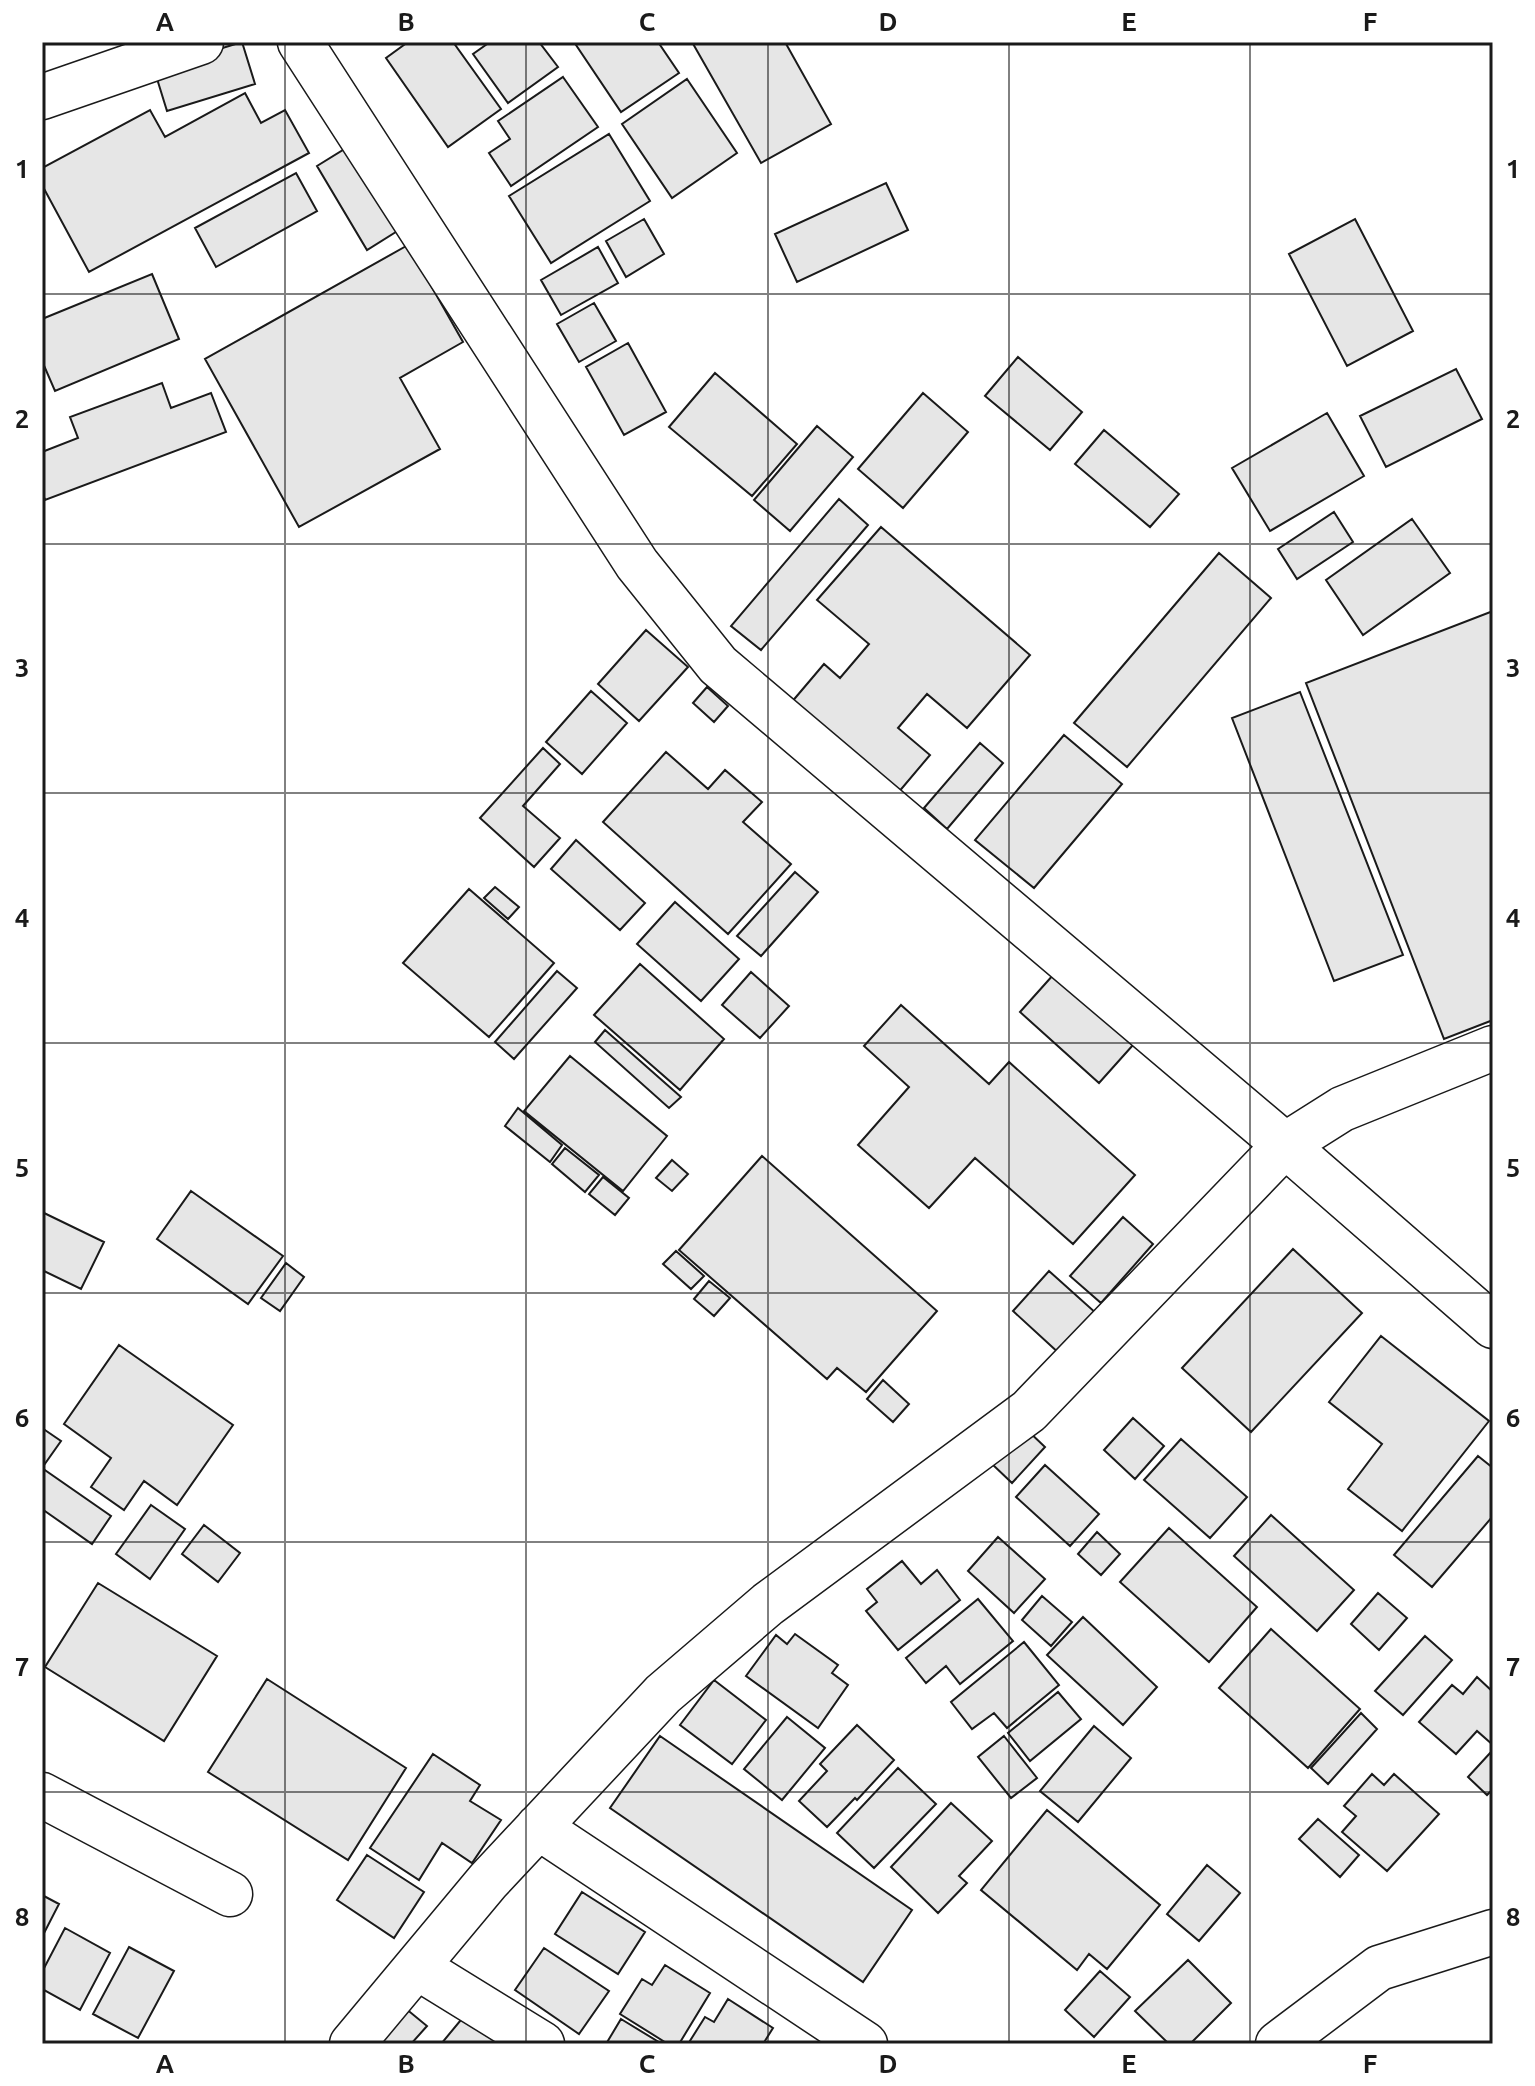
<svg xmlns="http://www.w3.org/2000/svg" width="1535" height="2086" viewBox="0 0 1535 2086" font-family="Ubuntu,sans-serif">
  <rect width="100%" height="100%" fill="#fff"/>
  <path fill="#e6e6e6" stroke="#1a1a1a" stroke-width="2" d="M 242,42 L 255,84 L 167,111 L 154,69 Z
    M 408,42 L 453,42 L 501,109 L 448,147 L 386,58 Z
    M 490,42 L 539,42 L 558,67 L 508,103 L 473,54 Z
    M 574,42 L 658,42 L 679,73 L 621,112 Z
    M 692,42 L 785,42 L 831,124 L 761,163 Z
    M 563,77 L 598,127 L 511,186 L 489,153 L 510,139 L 498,121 Z
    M 687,79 L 737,153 L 672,198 L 622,124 Z
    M 245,93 L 261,123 L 285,110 L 309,153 L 89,272 L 42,185 L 42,168 L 150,110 L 165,137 Z
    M 609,134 L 650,201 L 551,263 L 509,196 Z
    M 356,142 L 407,225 L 367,250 L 317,166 Z
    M 296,173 L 317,211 L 216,267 L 195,228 Z
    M 886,183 L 908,230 L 797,282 L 775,234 Z
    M 644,219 L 664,254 L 626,277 L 606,241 Z
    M 1355,219 L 1413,331 L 1347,366 L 1289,254 Z
    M 408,245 L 463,342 L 400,378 L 440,449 L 299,527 L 205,359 Z
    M 598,247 L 618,283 L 561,315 L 541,280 Z
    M 152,274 L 179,339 L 55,391 L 42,361 L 42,319 Z
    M 594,303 L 616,341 L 579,362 L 557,324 Z
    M 628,343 L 666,412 L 624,435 L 586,367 Z
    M 1018,357 L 1082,412 L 1050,450 L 985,396 Z
    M 1456,369 L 1482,419 L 1386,467 L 1360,416 Z
    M 715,373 L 797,444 L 752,496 L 669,427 Z
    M 162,383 L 171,408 L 211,393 L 226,432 L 45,500 L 42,491 L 42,452 L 78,438 L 70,417 Z
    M 923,393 L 968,432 L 903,508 L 858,469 Z
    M 1327,413 L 1364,476 L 1270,531 L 1232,468 Z
    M 817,426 L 853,457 L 790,531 L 754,500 Z
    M 1104,430 L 1179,494 L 1150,527 L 1075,464 Z
    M 839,499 L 868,525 L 761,650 L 731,626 Z
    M 1334,512 L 1353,542 L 1297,579 L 1278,549 Z
    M 1412,519 L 1450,573 L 1363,635 L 1326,580 Z
    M 881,527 L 1030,655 L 967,728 L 927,694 L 898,728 L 930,755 L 892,800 L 785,710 L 824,664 L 840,678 L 869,644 L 817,600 Z
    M 1219,553 L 1271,598 L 1127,767 L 1074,723 Z
    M 1493,611 L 1493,1020 L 1444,1039 L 1306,683 Z
    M 646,630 L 688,667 L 639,721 L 598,684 Z
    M 707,687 L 728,706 L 714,722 L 693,703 Z
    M 591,691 L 627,723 L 582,774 L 546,742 Z
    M 1300,692 L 1403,955 L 1334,981 L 1232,718 Z
    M 1064,735 L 1122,784 L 1034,888 L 975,840 Z
    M 980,743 L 1003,763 L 947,829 L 924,808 Z
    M 543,748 L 560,764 L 523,806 L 560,838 L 534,867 L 480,818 Z
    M 666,752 L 708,789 L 725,770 L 762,802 L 743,822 L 791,864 L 728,934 L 603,822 Z
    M 576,840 L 645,903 L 620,930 L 551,869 Z
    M 795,872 L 818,892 L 761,956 L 737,936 Z
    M 495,887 L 519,907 L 508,919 L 484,898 Z
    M 469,889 L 554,963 L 489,1037 L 403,963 Z
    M 675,902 L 739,959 L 701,1001 L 637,944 Z
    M 640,964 L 724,1039 L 680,1090 L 594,1015 Z
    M 557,971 L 577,988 L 514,1059 L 495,1042 Z
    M 751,972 L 789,1006 L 760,1038 L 722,1005 Z
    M 1054,974 L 1133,1045 L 1099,1083 L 1020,1012 Z
    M 901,1005 L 989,1084 L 1009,1062 L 1135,1175 L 1073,1244 L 975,1158 L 929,1208 L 858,1145 L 909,1087 L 864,1046 Z
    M 605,1030 L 681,1097 L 669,1108 L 595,1042 Z
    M 570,1056 L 667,1136 L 623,1191 L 524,1111 Z
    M 518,1108 L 562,1145 L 550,1162 L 505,1126 Z
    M 565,1148 L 599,1175 L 585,1192 L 552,1164 Z
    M 762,1156 L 937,1311 L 866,1392 L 837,1368 L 827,1379 L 679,1250 Z
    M 672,1160 L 688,1174 L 672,1191 L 656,1178 Z
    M 603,1177 L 629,1198 L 615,1215 L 589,1194 Z
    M 191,1191 L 283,1256 L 248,1304 L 157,1239 Z
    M 42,1212 L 104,1242 L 81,1289 L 42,1270 Z
    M 1123,1217 L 1153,1244 L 1101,1303 L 1070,1276 Z
    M 1293,1249 L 1362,1313 L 1251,1432 L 1182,1368 Z
    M 676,1251 L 704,1276 L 691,1289 L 663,1264 Z
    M 286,1263 L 304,1277 L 280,1311 L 261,1298 Z
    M 1049,1271 L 1097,1314 L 1061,1355 L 1013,1311 Z
    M 709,1281 L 730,1298 L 714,1316 L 694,1299 Z
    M 1381,1336 L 1489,1421 L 1402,1531 L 1348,1489 L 1382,1444 L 1329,1402 Z
    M 119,1345 L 233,1425 L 177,1505 L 144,1481 L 124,1510 L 91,1487 L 111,1458 L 64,1424 Z
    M 883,1380 L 909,1404 L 893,1422 L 867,1399 Z
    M 1133,1418 L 1164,1446 L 1135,1479 L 1104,1450 Z
    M 42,1428 L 61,1441 L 42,1468 L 111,1516 L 92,1544 L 42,1509 Z
    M 1025,1428 L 1045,1447 L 1012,1483 L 992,1464 Z
    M 1181,1439 L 1247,1497 L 1210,1538 L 1144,1480 Z
    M 1478,1456 L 1493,1468 L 1493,1516 L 1432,1587 L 1394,1555 Z
    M 1045,1465 L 1099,1514 L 1070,1546 L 1016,1497 Z
    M 151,1505 L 185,1529 L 150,1579 L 116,1554 Z
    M 1271,1515 L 1354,1590 L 1317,1631 L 1234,1556 Z
    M 204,1525 L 240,1553 L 218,1582 L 182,1554 Z
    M 1169,1528 L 1257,1607 L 1209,1662 L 1120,1582 Z
    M 1097,1532 L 1120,1554 L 1101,1575 L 1078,1554 Z
    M 998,1537 L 1045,1579 L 1014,1613 L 968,1571 Z
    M 902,1561 L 921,1584 L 937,1570 L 960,1600 L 898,1650 L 866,1611 L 877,1602 L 867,1589 Z
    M 98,1583 L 217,1656 L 164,1741 L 45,1667 Z
    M 1378,1593 L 1407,1618 L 1379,1650 L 1351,1624 Z
    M 1042,1596 L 1072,1622 L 1051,1646 L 1022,1620 Z
    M 978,1599 L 1013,1641 L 960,1684 L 946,1666 L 926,1683 L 906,1658 Z
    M 1083,1617 L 1157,1687 L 1123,1725 L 1047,1655 Z
    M 1271,1629 L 1360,1709 L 1308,1768 L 1219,1688 Z
    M 795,1634 L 838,1665 L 832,1673 L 848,1685 L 818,1728 L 746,1676 L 776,1635 L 787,1644 Z
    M 1425,1636 L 1452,1660 L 1403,1715 L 1375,1691 Z
    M 1024,1642 L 1059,1685 L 1007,1728 L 994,1713 L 972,1729 L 951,1702 Z
    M 1477,1677 L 1493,1692 L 1493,1745 L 1477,1731 L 1456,1754 L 1419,1722 L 1452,1685 L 1463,1694 Z
    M 267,1679 L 406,1768 L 348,1860 L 208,1772 Z
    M 714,1680 L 766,1720 L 732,1764 L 680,1725 Z
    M 1058,1692 L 1081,1719 L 1030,1761 L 1008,1733 Z
    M 1361,1713 L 1377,1729 L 1328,1784 L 1311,1768 Z
    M 787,1717 L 825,1748 L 782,1800 L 744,1769 Z
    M 857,1725 L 894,1760 L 857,1800 L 855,1798 L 827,1827 L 799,1801 L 827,1771 L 820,1764 Z
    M 1094,1726 L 1131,1758 L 1078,1822 L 1040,1791 Z
    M 660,1736 L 912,1910 L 863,1982 L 610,1808 Z
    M 1004,1736 L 1037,1778 L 1011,1798 L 978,1757 Z
    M 1491,1752 L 1493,1789 L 1487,1795 L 1468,1777 Z
    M 433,1754 L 480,1785 L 470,1801 L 501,1820 L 472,1863 L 442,1843 L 419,1880 L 370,1848 Z
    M 898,1768 L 936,1804 L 874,1868 L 837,1833 Z
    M 1372,1774 L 1384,1785 L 1394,1774 L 1439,1814 L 1387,1871 L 1342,1832 L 1356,1816 L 1344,1806 Z
    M 951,1803 L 992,1841 L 959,1876 L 967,1883 L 938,1913 L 891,1867 Z
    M 1047,1810 L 1160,1905 L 1107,1969 L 1089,1954 L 1077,1970 L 981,1890 Z
    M 1318,1819 L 1359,1855 L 1340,1877 L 1299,1839 Z
    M 367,1855 L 424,1892 L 394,1938 L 337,1900 Z
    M 1207,1865 L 1240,1893 L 1199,1941 L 1167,1914 Z
    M 582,1892 L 645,1932 L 618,1974 L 555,1934 Z
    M 42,1895 L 59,1904 L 42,1937 Z
    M 65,1928 L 110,1953 L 80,2010 L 42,1989 L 42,1972 Z
    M 129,1947 L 174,1971 L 138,2038 L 93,2014 Z
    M 544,1948 L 609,1991 L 579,2034 L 515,1990 Z
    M 1188,1960 L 1231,2003 L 1190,2044 L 1169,2044 L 1135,2011 Z
    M 665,1965 L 710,1993 L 679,2044 L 668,2044 L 620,2014 L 642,1979 L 652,1985 Z
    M 1100,1971 L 1130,1997 L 1094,2037 L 1065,2010 Z
    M 728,1999 L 773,2028 L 763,2044 L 688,2044 L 705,2017 L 714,2022 Z
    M 399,2003 L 427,2026 L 411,2044 L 369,2044 Z
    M 465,2015 L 500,2044 L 441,2044 Z
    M 621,2019 L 662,2044 L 606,2044 Z"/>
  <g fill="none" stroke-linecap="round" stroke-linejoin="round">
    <g stroke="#1a1a1a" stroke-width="47">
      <path id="street" d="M 300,42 L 637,564 L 718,665 L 1285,1145 L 1493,1326
        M 42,97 L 201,42
        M 42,1795 L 230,1894
        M 538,1827 L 865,2044
        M 417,1967 L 542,2044
        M 352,2044 L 488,1881 L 663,1694 L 768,1604 L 1029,1411 L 1285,1145 L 1342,1109 L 1493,1048
        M 1278,2044 L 1379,1968 L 1493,1932"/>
    </g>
    <use href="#street" stroke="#fff" stroke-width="44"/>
  </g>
  <path fill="none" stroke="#1a1a1a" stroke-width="2" stroke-opacity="0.55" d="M 285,42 L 285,2044M 526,42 L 526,2044M 768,42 L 768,2044M 1009,42 L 1009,2044M 1250,42 L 1250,2044M 42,294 L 1493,294M 42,544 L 1493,544M 42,793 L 1493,793M 42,1043 L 1493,1043M 42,1293 L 1493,1293M 42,1542 L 1493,1542M 42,1792 L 1493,1792"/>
  <rect width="1535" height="2086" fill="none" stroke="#ffffff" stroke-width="88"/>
  <rect x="44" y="44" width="1447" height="1998" fill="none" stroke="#1a1a1a" stroke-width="3"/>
  <g font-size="26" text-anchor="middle" font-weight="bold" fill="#1a1a1a">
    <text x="165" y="31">A</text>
    <text x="406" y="31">B</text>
    <text x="647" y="31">C</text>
    <text x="888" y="31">D</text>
    <text x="1129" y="31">E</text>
    <text x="1370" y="31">F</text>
    <text x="22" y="178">1</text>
    <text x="1513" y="178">1</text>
    <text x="22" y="428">2</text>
    <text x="1513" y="428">2</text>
    <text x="22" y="677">3</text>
    <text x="1513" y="677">3</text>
    <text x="22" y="927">4</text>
    <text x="1513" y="927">4</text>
    <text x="22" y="1177">5</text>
    <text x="1513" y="1177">5</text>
    <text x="22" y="1427">6</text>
    <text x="1513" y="1427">6</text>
    <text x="22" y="1676">7</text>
    <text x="1513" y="1676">7</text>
    <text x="22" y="1926">8</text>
    <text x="1513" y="1926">8</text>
    <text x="165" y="2073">A</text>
    <text x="406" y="2073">B</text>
    <text x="647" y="2073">C</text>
    <text x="888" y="2073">D</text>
    <text x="1129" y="2073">E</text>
    <text x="1370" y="2073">F</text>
  </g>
</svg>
